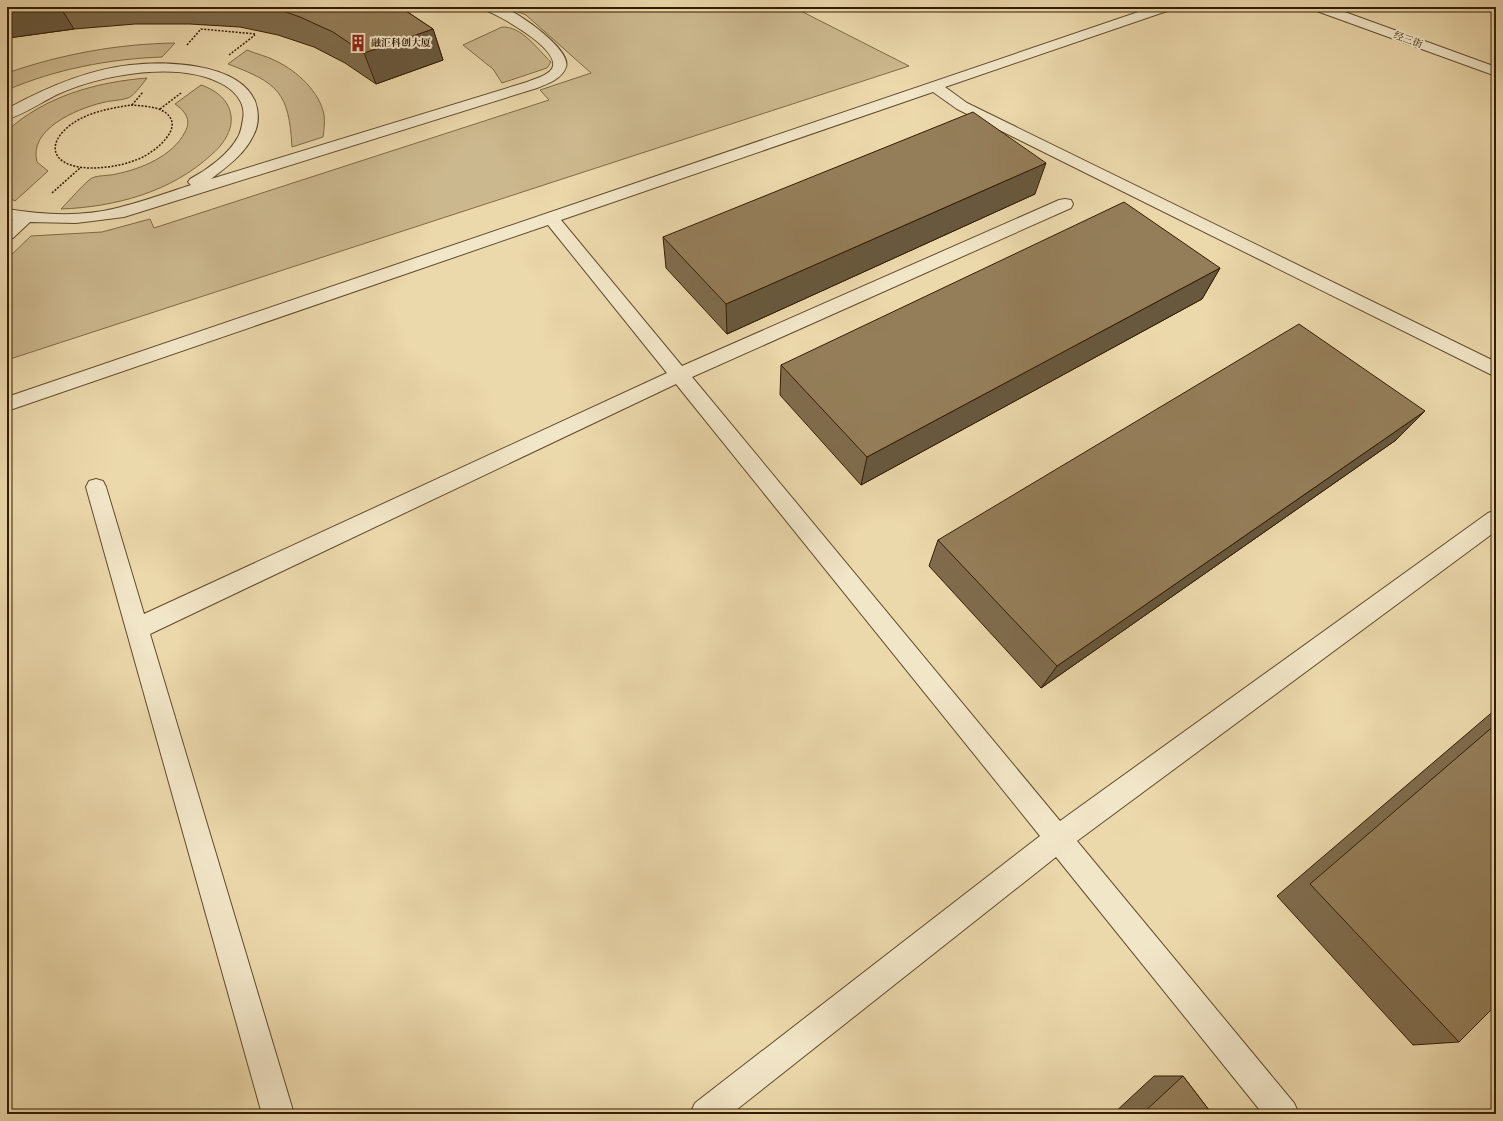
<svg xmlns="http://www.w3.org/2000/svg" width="1503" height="1121" viewBox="0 0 1503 1121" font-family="Vollkorn,'Noto Serif SC',serif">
  <rect width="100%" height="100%" fill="#ebd8ab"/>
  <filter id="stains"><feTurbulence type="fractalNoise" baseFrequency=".005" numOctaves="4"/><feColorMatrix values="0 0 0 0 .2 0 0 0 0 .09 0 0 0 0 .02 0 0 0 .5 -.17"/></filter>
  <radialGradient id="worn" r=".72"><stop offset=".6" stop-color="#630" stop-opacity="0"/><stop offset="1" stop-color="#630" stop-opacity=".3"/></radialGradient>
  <path fill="#ccb88e" stroke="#806a47" d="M 506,7 L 793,7 L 909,66 L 7,360 L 7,259 L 31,236 L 102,232 L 150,219 L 154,228 L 549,100 L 540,90 L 591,73 L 526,15 Z
    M 502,27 C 522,26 538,50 551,62 L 547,68 L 502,83 L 493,69 L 463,45 Z
    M 175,43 L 162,57 C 109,59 56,69 7,90 L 7,73 C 62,54 117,44 175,43 Z
    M 247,50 C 256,54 267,56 276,61 C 297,71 320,92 324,115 C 325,122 324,130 323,137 L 292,147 C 289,92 278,83 228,64 Z
    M 147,78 C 143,83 135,95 128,98 C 120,101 110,100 101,103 C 77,109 28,129 37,162 L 48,171 L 15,201 L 7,197 L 7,131 C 45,96 97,82 147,78 Z
    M 201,85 C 216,90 229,100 231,116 C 233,131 222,146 211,155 C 171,192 115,207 61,209 C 67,203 86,181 92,178 C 98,175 109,176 116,174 C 141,169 173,156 185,132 C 192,120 185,111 175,104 Z"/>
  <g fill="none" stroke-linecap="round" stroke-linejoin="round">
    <g stroke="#624b2b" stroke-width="2">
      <path id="minor" d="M 484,7 C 489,7 496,6 502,7 C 517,11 572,50 566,67 C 562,79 547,84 537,88 L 124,217 L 76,223 L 30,222 L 13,238 L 7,239 L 7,225 L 13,220 L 7,219 L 7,209 C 43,215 82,217 117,208 C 142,202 166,193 191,185 L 188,182 L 190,179 C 207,170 229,154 238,137 C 241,132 242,125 243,119 C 246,104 236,92 224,85 C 180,59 99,75 56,95 C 42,102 21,116 7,119 L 7,109 C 45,88 86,70 130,65 C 165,61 238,62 255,101 C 259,112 259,125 253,136 C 244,155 226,167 211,179 L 527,82 C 534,79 551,75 553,66 C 557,47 500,16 485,10 Z
        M 1153,7 L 1171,7 L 1170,10 L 945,87 L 967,103 L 1496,362 L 1496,377 L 957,109 L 933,92 L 561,220 L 682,366 L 1059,200 L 1065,199 L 1071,200 L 1073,204 L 1071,208 L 692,377 L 1060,821 L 1488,513 L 1496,510 L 1496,531 L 1077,841 L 1294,1103 L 1299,1114 L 1263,1114 L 1056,857 L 731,1114 L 690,1114 L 695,1103 L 1040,836 L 676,384 L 150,634 L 294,1114 L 262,1114 L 86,487 L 89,481 L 96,479 L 103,481 L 106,487 L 144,614 L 667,373 L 548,225 L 7,411 L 7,397 Z
        M 1313,7 L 1331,7 L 1496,67 L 1496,76 L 1314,10 Z"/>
    </g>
    <path stroke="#351c00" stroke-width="1.5" stroke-dasharray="2 1.5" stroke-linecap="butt" d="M 187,45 L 201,29 L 256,34
      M 229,55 L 255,35
      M 131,105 C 142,106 157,106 166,113 C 185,128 155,151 143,157 C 126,165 108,168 90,168 C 48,167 44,140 78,120 C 94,111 113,108 131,105 Z
      M 132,105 L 143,92
      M 160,109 L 181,93
      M 52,193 L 80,168"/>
    <use href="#minor" fill="#f2e6c8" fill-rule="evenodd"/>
  </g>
  <path fill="#7f6c4d" stroke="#351c00" d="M 7,7 L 400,7 L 433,29 L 443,60 L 376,84 L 345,63 L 314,47 L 278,35 L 240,27 L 190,24 L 135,24 L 74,29 L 8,38 L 7,36 Z
    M 1035,194 L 727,334 L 666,268 L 663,237 Z
    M 1220,268 L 1202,299 L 861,485 L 780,395 L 781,365 Z
    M 1396,440 L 1041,688 L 929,566 L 938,540 Z
    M 1496,709 L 1496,1005 L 1459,1042 L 1413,1045 L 1277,896 Z
    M 1154,1076 L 1183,1076 L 1212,1114 L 1113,1114 Z"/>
  <path fill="#68583e" stroke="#351c00" d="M 7,7 L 60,7 L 74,29 L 8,38 L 7,36 Z
    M 433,29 L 443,60 L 376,84 L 364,53 Z
    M 1046,163 L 1035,194 L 727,334 L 726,304 Z
    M 1220,268 L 1202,299 L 861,485 L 867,457 Z
    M 1425,411 L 1396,440 L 1041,688 L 1057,666 Z"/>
  <path fill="#947e59" stroke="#351c00" d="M 272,7 L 400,7 L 433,29 L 364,53 L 333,32 L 300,17 Z
    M 973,112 L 1046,163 L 726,304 L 663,237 Z
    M 1124,202 L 1220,268 L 867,457 L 781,365 Z
    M 1299,324 L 1425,411 L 1057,666 L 938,540 Z
    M 1496,724 L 1496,1005 L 1459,1042 L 1310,884 Z
    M 1183,1076 L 1212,1114 L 1142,1114 Z"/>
  <defs>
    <g id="building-bare" transform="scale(1.38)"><path d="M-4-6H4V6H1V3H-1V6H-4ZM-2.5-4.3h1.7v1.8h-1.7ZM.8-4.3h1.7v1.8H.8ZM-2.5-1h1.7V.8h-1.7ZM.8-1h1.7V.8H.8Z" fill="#8f2418" stroke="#f2e6c8" stroke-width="2.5" paint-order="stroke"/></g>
  </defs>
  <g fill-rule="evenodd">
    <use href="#building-bare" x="358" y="43"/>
  </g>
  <g text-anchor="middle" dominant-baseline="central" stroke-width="4" stroke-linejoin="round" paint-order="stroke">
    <g font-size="10" fill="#351c00" stroke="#f2e6c8">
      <text transform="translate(1408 40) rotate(20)">经三街</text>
    </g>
    <g font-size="10" font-weight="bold" fill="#351c00" stroke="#f2e6c8" text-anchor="start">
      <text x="371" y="43">融汇科创大厦</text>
    </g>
  </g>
  <rect width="1503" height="1121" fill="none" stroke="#ebd8ab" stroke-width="24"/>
  <rect x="8" y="8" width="1487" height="1105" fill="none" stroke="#351c00" stroke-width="2"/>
  <rect x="12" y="12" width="1479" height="1097" fill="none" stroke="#351c00"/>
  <rect width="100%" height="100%" filter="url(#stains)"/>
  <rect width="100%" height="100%" fill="url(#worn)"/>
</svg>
